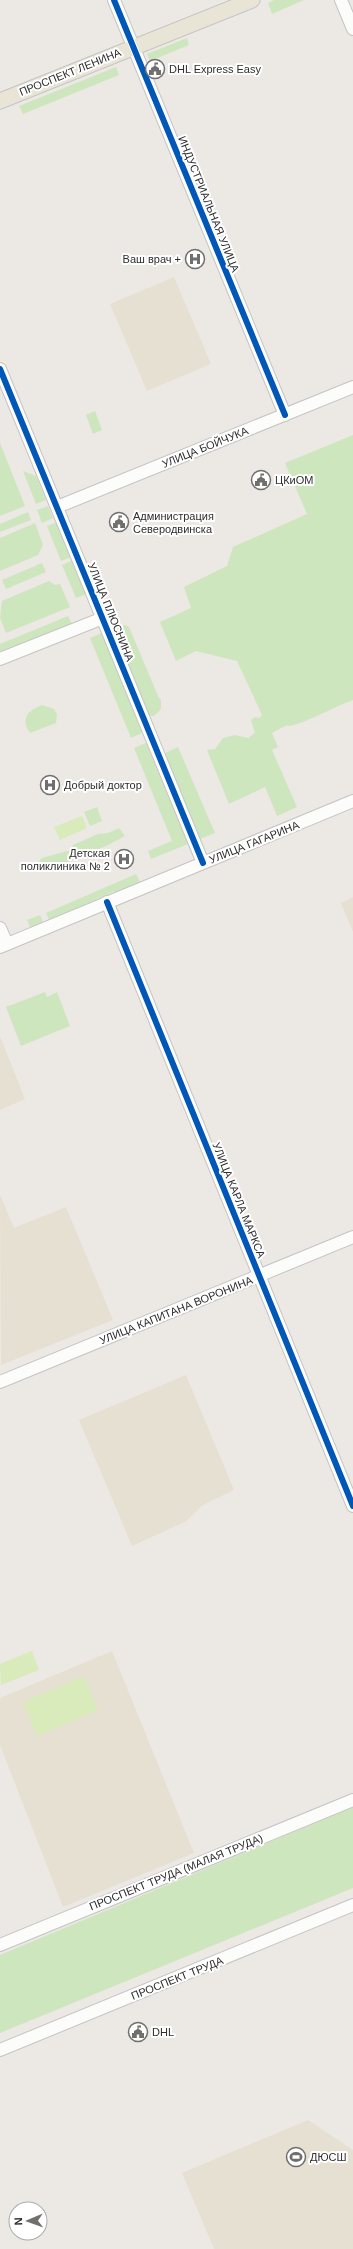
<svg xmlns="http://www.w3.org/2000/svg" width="353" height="2249" viewBox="0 0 353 2249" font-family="Arial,sans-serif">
  <rect width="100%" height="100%" fill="#ece8e4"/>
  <path fill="#e6e0d3" d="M 174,277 L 211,364 L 147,391 L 110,304 Z
    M 353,897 L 353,932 L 341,903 Z
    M 0,1036 L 25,1099 L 0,1110 Z
    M 0,1195 L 14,1228 L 66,1207 L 113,1320 L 1,1365 Z
    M 186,1375 L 234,1490 L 203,1505 L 185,1522 L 132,1546 L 79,1420 Z
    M 112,1651 L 194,1853 L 63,1907 L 0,1745 L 0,1698 Z
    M 308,2120 L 353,2150 L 353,2249 L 214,2249 L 182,2173 Z"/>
  <path fill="#cee6be" d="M 274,0 L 304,0 L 272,14 L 268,3 Z
    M 187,38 L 189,45 L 150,61 L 147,54 Z
    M 116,67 L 119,75 L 23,114 L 19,106 Z
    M 95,411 L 102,430 L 93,434 L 86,415 Z
    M 353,435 L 353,700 C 331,708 313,720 290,726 L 287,725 L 272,733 L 278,747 L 272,750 L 297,807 L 277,816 L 265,787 L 229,804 L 207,750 L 215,749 L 223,738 L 235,735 L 248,738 L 255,733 L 251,720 L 255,717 L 259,718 L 262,715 L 237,661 L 196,651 L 176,661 L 160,622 L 191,608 L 184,587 L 227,566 L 233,547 L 307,514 L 285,463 Z
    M 0,443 L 25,506 L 0,516 Z
    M 23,471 L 36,476 L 46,500 L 36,504 Z
    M 48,506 L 53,518 L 42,523 L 37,510 Z
    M 28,512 L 31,520 L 0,532 L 0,524 Z
    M 57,522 L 71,557 L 61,561 L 47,526 Z
    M 35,523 L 43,545 L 38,555 L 0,571 L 0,538 Z
    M 73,560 L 87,594 L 76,598 L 62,565 Z
    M 42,563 L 46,572 L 6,589 L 2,580 Z
    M 49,581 L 55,585 L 60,584 L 70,607 L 6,633 L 0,618 L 2,601 Z
    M 68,616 L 72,624 L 0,654 L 0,644 Z
    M 125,625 L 129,627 L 158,696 L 161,700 L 161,709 L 154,716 L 145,715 L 114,630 Z
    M 102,633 L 142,733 L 131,738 L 90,638 Z
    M 42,705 L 54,709 L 57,714 L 56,723 L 30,733 C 20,719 28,710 42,705 Z
    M 146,743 L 188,844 L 151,859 L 148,851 L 172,841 L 134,748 Z
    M 178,747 L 215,833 L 197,840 L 161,755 Z
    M 97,807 L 102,821 L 90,826 L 84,812 Z
    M 119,828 L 125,836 L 108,845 L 61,865 L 57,864 L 49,867 L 38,862 L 42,858 L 71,850 L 73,845 L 98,834 L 108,833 Z
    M 136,874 L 141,884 L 119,894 L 113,892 L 49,920 L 46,913 Z
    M 40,915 L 43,922 L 30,927 L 27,920 Z
    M 45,992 L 47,997 L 57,992 L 70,1026 L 21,1046 L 6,1007 Z
    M 353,1807 L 353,1888 L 0,2033 L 0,1955 Z"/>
  <path fill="#d9eabb" d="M 82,816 L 87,828 L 60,840 L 54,827 Z
    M 32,1651 L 39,1670 L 1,1685 L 0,1664 Z
    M 84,1676 L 98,1710 L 37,1736 L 23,1702 Z"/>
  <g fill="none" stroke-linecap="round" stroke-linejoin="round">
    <g stroke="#c5c4c5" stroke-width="14">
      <path id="minor" d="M 114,0 L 285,415
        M 341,0 L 353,29
        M 0,369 L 203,863
        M 57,507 L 353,387
        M 0,659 L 103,618
        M 107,902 L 353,1506
        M 0,928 L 7,944
        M 0,947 L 353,801
        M 0,1382 L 353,1237
        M 0,1945 L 353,1800
        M 0,2050 L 353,1905"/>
    </g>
    <g stroke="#c6c5c4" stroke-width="17">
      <path id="major" d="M 0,101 L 252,0"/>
    </g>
    <use href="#minor" stroke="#fcfcfb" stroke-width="12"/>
    <use href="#major" stroke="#e8e4d6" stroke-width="15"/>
    <g stroke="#fff" stroke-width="8">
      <path id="cycleway" d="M 114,0 L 285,415
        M 0,369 L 203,863
        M 107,902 L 353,1506"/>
    </g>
    <use href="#cycleway" stroke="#0057b8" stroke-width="6"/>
  </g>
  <defs>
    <g id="civic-ring" transform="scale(1)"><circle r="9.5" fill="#fff" stroke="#706f6e" stroke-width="1.5"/><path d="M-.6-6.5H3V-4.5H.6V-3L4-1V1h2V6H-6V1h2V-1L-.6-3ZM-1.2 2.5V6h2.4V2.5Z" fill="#706f6e"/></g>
    <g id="hospital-ring" transform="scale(1)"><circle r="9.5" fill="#fff" stroke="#706f6e" stroke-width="1.5"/><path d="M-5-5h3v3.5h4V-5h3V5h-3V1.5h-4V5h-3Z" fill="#706f6e"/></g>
    <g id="stadium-ring" transform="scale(1)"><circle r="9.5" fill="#fff" stroke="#706f6e" stroke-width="1.5"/><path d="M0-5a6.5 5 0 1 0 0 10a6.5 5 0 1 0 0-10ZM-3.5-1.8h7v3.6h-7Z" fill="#706f6e"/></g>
  </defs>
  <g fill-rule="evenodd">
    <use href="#civic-ring" x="155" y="69"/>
    <use href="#hospital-ring" x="195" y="259"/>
    <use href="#civic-ring" x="261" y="480"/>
    <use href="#civic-ring" x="119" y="522"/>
    <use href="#hospital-ring" x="50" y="785"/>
    <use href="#hospital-ring" x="124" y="859"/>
    <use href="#civic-ring" x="138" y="2032"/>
    <use href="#stadium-ring" x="296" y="2157"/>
  </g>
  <g text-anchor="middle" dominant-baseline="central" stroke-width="4" stroke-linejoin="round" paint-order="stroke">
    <g font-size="11" fill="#2e2e2e" stroke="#fff" text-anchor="start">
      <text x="169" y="69">DHL Express Easy</text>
      <text x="181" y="259" text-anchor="end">Ваш врач +</text>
      <text x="275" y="480">ЦКиОМ</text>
      <text x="133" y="516">Администрация<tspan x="133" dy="13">Северодвинска</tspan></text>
      <text x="64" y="785">Добрый доктор</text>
      <text x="110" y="853" text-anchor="end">Детская<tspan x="110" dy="13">поликлиника № 2</tspan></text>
      <text x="152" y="2032">DHL</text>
      <text x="310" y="2157">ДЮСШ</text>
    </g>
    <g font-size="11" fill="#2e2e2e" stroke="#fff">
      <text transform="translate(70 72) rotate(-22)">ПРОСПЕКТ ЛЕНИНА</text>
      <text transform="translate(209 204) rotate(68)">ИНДУСТРИАЛЬНАЯ УЛИЦА</text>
      <text transform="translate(205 447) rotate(-22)">УЛИЦА БОЙЧУКА</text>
      <text transform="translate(111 612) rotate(68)">УЛИЦА ПЛЮСНИНА</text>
      <text transform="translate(254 842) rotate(-22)">УЛИЦА ГАГАРИНА</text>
      <text transform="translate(239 1200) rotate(68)">УЛИЦА КАРЛА МАРКСА</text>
      <text transform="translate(176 1310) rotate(-22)">УЛИЦА КАПИТАНА ВОРОНИНА</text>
      <text transform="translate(176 1872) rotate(-22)">ПРОСПЕКТ ТРУДА (МАЛАЯ ТРУДА)</text>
      <text transform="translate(177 1978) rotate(-22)">ПРОСПЕКТ ТРУДА</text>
    </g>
  </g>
  <g transform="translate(28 2221) rotate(268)"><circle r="19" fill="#ffffff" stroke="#ababab"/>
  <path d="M0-3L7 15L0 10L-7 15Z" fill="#706f6e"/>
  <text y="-6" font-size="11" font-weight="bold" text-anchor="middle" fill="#2e2e2e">N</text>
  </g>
</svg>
